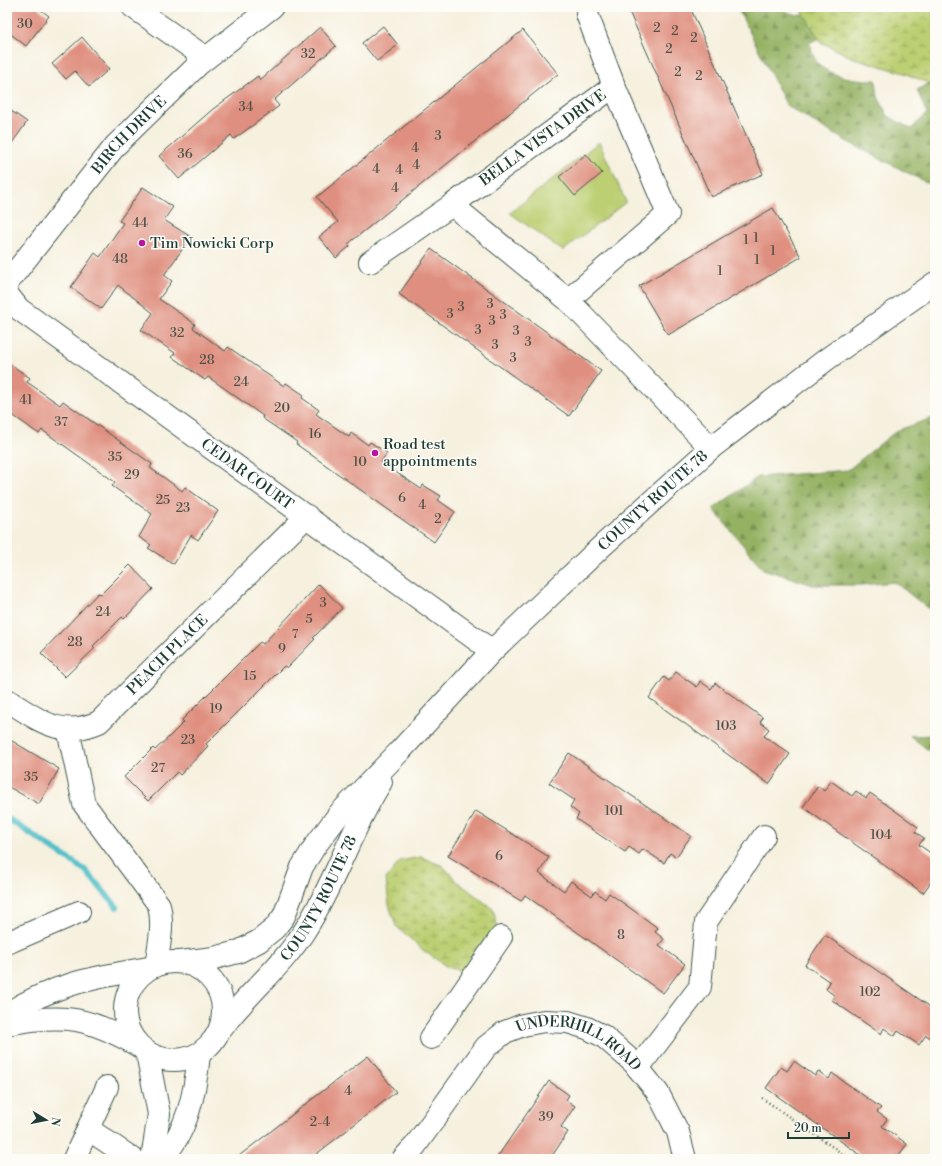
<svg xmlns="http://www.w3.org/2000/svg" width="942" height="1166" viewBox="0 0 942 1166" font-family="'Libre Bodoni',serif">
  <defs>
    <pattern id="forest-firs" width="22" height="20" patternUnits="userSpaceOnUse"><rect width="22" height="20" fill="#95b264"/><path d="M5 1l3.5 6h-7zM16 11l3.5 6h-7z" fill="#799253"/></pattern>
    <pattern id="wetland-marsh" width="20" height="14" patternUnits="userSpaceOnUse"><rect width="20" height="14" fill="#bccf72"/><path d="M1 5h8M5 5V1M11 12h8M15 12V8" fill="none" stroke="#98a95e"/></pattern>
  </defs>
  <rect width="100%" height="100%" fill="#fdfcf7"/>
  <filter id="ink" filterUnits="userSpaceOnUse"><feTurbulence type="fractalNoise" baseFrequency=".025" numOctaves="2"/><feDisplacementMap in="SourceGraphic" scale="8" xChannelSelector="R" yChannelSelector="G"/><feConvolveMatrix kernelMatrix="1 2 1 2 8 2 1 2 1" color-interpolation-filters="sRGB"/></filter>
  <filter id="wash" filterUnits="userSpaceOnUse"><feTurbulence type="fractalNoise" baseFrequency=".012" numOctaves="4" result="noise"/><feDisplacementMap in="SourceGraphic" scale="16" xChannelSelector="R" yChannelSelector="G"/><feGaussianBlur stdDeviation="0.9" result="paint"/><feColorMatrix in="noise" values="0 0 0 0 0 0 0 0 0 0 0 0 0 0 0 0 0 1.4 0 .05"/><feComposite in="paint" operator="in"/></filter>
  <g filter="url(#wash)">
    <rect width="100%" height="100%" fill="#f6f0de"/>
    <path fill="#bccf72" stroke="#6e8653" d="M 599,142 L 626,202 L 563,251 L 510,213 Z"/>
    <path fill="url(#forest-firs)" stroke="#5a784c" d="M 737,7 L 783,7 C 794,22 815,11 829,7 L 834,31 L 809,43 C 812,49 814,61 819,65 C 834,78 857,80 876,80 L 878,97 L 888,116 L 911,129 L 927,114 L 917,90 L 930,83 L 935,75 L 935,187 L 846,141 L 787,106 Z
      M 935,417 L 935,610 L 927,608 L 895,582 L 862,585 L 813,585 L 763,569 L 713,509 L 758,477 L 848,470 L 896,431 Z
      M 935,735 L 935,755 L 910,736 Z"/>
    <path fill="url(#wetland-marsh)" stroke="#6e8653" d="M 800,7 L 935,7 L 935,86 L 904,73 L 851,57 L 821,42 Z
      M 421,857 L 443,866 L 458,882 L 493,909 L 502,943 L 470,972 L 449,968 L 424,951 L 396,926 L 389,905 L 386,879 L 400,861 Z"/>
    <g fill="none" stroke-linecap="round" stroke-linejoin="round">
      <path stroke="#52c0c9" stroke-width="6" d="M 7,818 L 85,870 L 117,907"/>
    </g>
    <g id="blocks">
      <path fill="#df8f7f" d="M 7,7 L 37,7 L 49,16 L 26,46 L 7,31 Z
        M 627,7 L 690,7 L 763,174 L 711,197 Z
        M 383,26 L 398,45 L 377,61 L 362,43 Z
        M 320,27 L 336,46 L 274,100 L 279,106 L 234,139 L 231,135 L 179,179 L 159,156 L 213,109 L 258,76 L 260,80 Z
        M 523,30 L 558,74 L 348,244 L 350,246 L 336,258 L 319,237 L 338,222 L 317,197 Z
        M 82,37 L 109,69 L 89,87 L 75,71 L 66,79 L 52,64 Z
        M 7,108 L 27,122 L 7,150 Z
        M 586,154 L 602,173 L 575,196 L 559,177 Z
        M 143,187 L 173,207 L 164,220 L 191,237 L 164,275 L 172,281 L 159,299 L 195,324 L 193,328 L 225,351 L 228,347 L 284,386 L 286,383 L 304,395 L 302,398 L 319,410 L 316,414 L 349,437 L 351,433 L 368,445 L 370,442 L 387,453 L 381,462 L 421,489 L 423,485 L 441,496 L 438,500 L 455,512 L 434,542 L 296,444 L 297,442 L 262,418 L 263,416 L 224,388 L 208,377 L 205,380 L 172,357 L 175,353 L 141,330 L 153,313 L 118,285 L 101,309 L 71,287 L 95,253 L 100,257 L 123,223 L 119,221 Z
        M 773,208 L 801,257 L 668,335 L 639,286 Z
        M 431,249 L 601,371 L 569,416 L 399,294 Z
        M 7,362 L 30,378 L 27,382 L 60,405 L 63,401 L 152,464 L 150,468 L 166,479 L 182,491 L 185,487 L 218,511 L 198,540 L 191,535 L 174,564 L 148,548 L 151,545 L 139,537 L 152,514 L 112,486 L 115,482 L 76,454 L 42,430 L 39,434 L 7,411 Z
        M 130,565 L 153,589 L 124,619 L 122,617 L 93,646 L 95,648 L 65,677 L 41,653 L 98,593 L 101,594 Z
        M 319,584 L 342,608 L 313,638 L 315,639 L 287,668 L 284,666 L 206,744 L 208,746 L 180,775 L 177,772 L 148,801 L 124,777 L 153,748 L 155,750 L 170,736 L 184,722 L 182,720 L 260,642 L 263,644 Z
        M 676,672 L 697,687 L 700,681 L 711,689 L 715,683 L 763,718 L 760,722 L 769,729 L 764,736 L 790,754 L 769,784 L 649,698 L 664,677 L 669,681 Z
        M 7,738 L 59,769 L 39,804 L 7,786 Z
        M 569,753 L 691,836 L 676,857 L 670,853 L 664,863 L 643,849 L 639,854 L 629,847 L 625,852 L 576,819 L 579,814 L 570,807 L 574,800 L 549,783 Z
        M 831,781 L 852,796 L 856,791 L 866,798 L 870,793 L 918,827 L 915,832 L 924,838 L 919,845 L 935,856 L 935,876 L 923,893 L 803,807 L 818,786 L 824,791 Z
        M 476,811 L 549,857 L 539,873 L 564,891 L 571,881 L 592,896 L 595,891 L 605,899 L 609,893 L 658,928 L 655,932 L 664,939 L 659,945 L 685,964 L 663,993 L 525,895 L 521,901 L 448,856 Z
        M 825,935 L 935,1010 L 935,1041 L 926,1035 L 919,1045 L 898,1031 L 895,1036 L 884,1028 L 881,1034 L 832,1000 L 835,996 L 826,989 L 830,982 L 805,965 Z
        M 368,1056 L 396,1092 L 310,1159 L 235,1159 Z
        M 794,1061 L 815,1076 L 818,1071 L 829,1079 L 832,1073 L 881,1108 L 877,1112 L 887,1119 L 882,1126 L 907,1144 L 896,1159 L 866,1159 L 766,1088 L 781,1067 L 787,1071 Z
        M 549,1081 L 569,1095 L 566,1100 L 575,1106 L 561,1127 L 568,1132 L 550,1159 L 496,1159 Z"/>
    </g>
  </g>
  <g filter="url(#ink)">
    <use href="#blocks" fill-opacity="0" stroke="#3f584e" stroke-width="1"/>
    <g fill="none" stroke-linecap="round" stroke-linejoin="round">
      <g stroke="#3f584e" stroke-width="24">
        <g id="minor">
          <path d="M 133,7 L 206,58"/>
          <path d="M 587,14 L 614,86"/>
          <path d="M 370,262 L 452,205"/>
          <path id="s1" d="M 7,283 L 116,145 L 200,63 L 272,7"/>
          <path id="s2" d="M 7,294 L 19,309 L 492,651"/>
          <path d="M 568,300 L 668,214 L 614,86 L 452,205 L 568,300 L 711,448"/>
          <path id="s3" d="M 7,700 C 39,720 60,739 99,722 L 307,516"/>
          <path d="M 68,729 L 84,804 L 159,905 C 164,925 159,945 156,966"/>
          <path d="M 7,943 L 79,912"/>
          <circle cx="174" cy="1011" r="49"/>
          <path id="s4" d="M 180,962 L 214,958 L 238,952 L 259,941 L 275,928 L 284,916 L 302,867 L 315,846 L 340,813 L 399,752 L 492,651 L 602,546 L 711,448 L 827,359 L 935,283"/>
          <path d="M 7,1014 C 53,984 96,977 149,968"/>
          <path d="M 7,1024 C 65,1013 88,1017 139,1046"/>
          <path id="s5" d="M 219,1032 C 226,1023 232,1014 240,1006 C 262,981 287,959 305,930 C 335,883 351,829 381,782"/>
          <path d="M 431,1038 L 501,937"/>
          <path d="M 147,1053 L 159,1114 L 152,1159"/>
          <path d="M 638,1068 L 700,987 L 706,922 L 764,836"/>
          <path d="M 88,1129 L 133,1159"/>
          <path d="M 74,1159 L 107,1087"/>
          <path d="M 161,1159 C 188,1132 195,1092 199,1055"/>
          <path id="s6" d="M 403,1159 L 415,1146 L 486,1047 L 505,1032 L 523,1025 L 544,1021 L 568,1022 L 587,1028 L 603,1036 L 634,1063 L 658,1093 L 678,1132 L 685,1159"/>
        </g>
      </g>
      <path stroke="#3f584e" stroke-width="2.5" stroke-dasharray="1 3" stroke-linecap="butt" d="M 762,1098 L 850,1159"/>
      <use href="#minor" stroke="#fff" stroke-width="22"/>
    </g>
  </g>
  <g fill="#b5179e" stroke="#fdfcf7" stroke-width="1.5">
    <circle cx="142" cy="243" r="4"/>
    <circle cx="375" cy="453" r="4"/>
  </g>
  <g text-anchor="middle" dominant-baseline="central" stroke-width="3" stroke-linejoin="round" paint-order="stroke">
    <g font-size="13" fill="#4f5247">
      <text x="25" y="24">30</text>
      <text x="657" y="28">2</text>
      <text x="675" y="31">2</text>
      <text x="694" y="38">2</text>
      <text x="669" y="49">2</text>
      <text x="308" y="54">32</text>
      <text x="678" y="72">2</text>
      <text x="699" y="76">2</text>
      <text x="246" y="107">34</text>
      <text x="438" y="136">3</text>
      <text x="415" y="148">4</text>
      <text x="185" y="154">36</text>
      <text x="416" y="165">4</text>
      <text x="376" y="169">4</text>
      <text x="399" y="170">4</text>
      <text x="395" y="188">4</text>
      <text x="140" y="223">44</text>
      <text x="756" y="238">1</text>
      <text x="746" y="240">1</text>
      <text x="773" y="251">1</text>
      <text x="120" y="259">48</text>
      <text x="757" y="260">1</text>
      <text x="720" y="271">1</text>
      <text x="490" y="304">3</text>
      <text x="461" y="307">3</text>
      <text x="450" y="314">3</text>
      <text x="503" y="315">3</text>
      <text x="492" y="321">3</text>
      <text x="478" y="330">3</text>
      <text x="516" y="331">3</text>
      <text x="177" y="333">32</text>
      <text x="528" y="342">3</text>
      <text x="495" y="345">3</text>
      <text x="513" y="358">3</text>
      <text x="207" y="360">28</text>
      <text x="241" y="382">24</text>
      <text x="26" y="400">41</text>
      <text x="282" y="408">20</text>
      <text x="61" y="422">37</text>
      <text x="315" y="434">16</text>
      <text x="115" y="457">35</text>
      <text x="360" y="462">10</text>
      <text x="132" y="475">29</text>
      <text x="402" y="498">6</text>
      <text x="163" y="500">25</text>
      <text x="422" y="505">4</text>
      <text x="183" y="508">23</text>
      <text x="438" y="519">2</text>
      <text x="323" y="603">3</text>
      <text x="103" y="612">24</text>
      <text x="309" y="619">5</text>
      <text x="295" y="634">7</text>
      <text x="75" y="642">28</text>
      <text x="282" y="649">9</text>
      <text x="250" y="676">15</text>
      <text x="216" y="709">19</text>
      <text x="726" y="726">103</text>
      <text x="188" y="740">23</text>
      <text x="158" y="768">27</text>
      <text x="31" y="777">35</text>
      <text x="614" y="811">101</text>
      <text x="881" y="835">104</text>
      <text x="499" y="856">6</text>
      <text x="621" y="935">8</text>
      <text x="870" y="992">102</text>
      <text x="348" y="1091">4</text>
      <text x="546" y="1117">39</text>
      <text x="320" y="1122">2-4</text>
    </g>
    <g font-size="15" fill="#1f3d34" stroke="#fdfcf7">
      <text stroke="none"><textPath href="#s1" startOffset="192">BIRCH DRIVE</textPath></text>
      <text transform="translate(543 138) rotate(-36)">BELLA VISTA DRIVE</text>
      <text stroke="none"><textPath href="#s2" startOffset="301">CEDAR COURT</textPath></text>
      <text stroke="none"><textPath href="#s4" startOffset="679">COUNTY ROUTE 78</textPath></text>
      <text stroke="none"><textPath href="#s3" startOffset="196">PEACH PLACE</textPath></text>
      <text stroke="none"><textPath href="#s5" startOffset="168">COUNTY ROUTE 78</textPath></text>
      <text stroke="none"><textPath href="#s6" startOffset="245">UNDERHILL ROAD</textPath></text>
    </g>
    <g font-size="15" fill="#1f3d34" stroke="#fdfcf7" text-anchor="start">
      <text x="150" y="243">Tim Nowicki Corp</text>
      <text x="383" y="444">Road test<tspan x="383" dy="17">appointments</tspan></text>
    </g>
  </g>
  <rect width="942" height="1166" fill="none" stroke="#fdfcf7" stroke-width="24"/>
  <g transform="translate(46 1120) rotate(100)" stroke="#fdfcf7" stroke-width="3" paint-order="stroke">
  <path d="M0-3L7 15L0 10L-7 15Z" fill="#1f3d34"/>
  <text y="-6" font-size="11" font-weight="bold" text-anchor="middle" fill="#1f3d34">N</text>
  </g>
  <path d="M788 1132v6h61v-6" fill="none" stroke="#1f3d34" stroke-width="2"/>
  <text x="794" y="1132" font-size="12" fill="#1f3d34" stroke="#fdfcf7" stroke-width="3" paint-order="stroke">20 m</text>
</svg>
